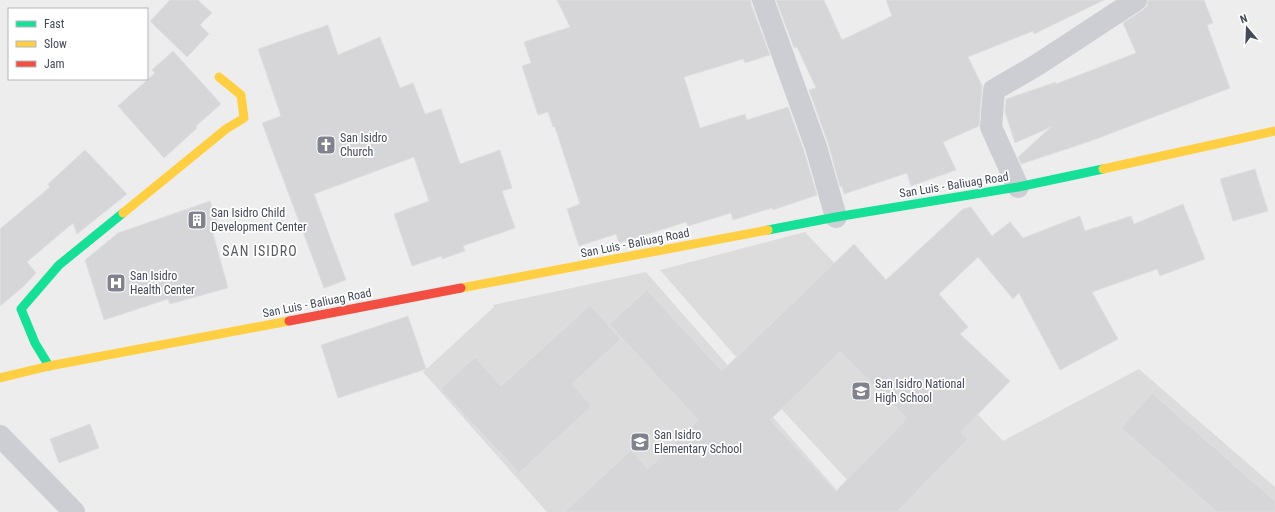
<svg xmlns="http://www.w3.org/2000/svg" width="1275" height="512" viewBox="0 0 1275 512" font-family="'Roboto Condensed',sans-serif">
  <rect width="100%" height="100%" fill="#eeeded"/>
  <path fill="#dcdcdd" d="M 805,232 L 1003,441 L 1139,369 L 1275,487 L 1275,512 L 877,512 L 785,413 L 660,270 Z
    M 646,272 L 856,512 L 547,512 L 423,372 L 494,307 L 493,305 Z"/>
  <path fill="#d6d6d9" stroke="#dfdee0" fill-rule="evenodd" d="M 170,0 L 198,0 L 212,13 L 200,25 L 209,34 L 187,57 L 150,21 Z
    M 557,0 L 751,0 L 751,4 L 770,55 L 745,63 L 743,59 L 684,77 L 700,128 L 745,114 L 747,120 L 788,107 L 804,151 L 817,195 L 773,210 L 772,208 L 733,220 L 731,213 L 688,226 L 686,222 L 619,243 L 616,234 L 579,246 L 567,209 L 580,204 L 555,127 L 553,127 L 548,112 L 538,115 L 522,66 L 531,63 L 524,42 L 570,27 Z
    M 776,0 L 824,0 L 842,40 L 892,16 L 886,0 L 1104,0 L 1034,34 L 1033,31 L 968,57 L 982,86 L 979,126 L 943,142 L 956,170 L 911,186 L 907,173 L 844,194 L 842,186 L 840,187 L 828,143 L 809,90 L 816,88 L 797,47 L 794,48 Z
    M 1148,0 L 1204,0 L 1213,23 L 1207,25 L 1230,88 L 1088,142 L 1021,164 L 1018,157 L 1051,127 L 1015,143 L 1005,112 L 1006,99 L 1056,82 L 1056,84 L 1136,53 L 1123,23 L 1143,10 L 1147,6 Z
    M 328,25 L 338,55 L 380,37 L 400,88 L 413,83 L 425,114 L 441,109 L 460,164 L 500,150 L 512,188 L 502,191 L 515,228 L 463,246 L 465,251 L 442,259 L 442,256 L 412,266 L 394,214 L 429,201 L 414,157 L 314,194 L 346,280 L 324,288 L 262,123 L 281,116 L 258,49 Z
    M 173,51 L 221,104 L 196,126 L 197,128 L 164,158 L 118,106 L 155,73 L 152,70 Z
    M 85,150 L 127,194 L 77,234 L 73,223 L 27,262 L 36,273 L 23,287 L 0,306 L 0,229 L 50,187 L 48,184 Z
    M 1255,169 L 1268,211 L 1233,221 L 1220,179 Z
    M 210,201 L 219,227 L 212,230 L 228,288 L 170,304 L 168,299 L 104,320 L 85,260 L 118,233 Z
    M 1183,204 L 1205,259 L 1160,276 L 1157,269 L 1092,292 L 1118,339 L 1060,370 L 1019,293 L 1013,299 L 978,257 L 939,294 L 968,327 L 960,334 L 1010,381 L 961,432 L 968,439 L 897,512 L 564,512 L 631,450 L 648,469 L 698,420 L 609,324 L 647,290 L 722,371 L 854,244 L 886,280 L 963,209 L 971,207 L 992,236 L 1010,222 L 1023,238 L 1080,216 L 1085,231 L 1131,216 L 1134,224 ZM 840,352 L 907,418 L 836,491 L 770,420 Z
    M 590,305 L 621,339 L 572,384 L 592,406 L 519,473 L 440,389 L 475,357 L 501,386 Z
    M 408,316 L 426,369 L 338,398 L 321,345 Z
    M 1152,393 L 1275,501 L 1275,512 L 1217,512 L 1121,428 Z
    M 90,424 L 99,448 L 59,463 L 50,439 Z"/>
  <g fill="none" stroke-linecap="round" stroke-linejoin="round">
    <path stroke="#cdced3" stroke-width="22" d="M 763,0 L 816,147 L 836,217
      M 1018,187 L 991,127 L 994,90 L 1037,65 L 1136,0
      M 0,436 L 74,512"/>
    <path stroke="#16e098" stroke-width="9" d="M 768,230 L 836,217 L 1018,187 L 1103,169
      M 49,366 L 35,343 L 21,309 L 59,265 L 123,213"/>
    <path stroke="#ffcf43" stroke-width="9" d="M 1103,169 L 1275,131
      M 123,213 L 226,129 L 244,118 L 241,95 L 219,77
      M 461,288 L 768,230
      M 0,378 L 49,366 L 289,321"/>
    <path stroke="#f24e42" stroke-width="9" d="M 289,321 L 461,288"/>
  </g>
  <defs>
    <g id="church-square" transform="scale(1)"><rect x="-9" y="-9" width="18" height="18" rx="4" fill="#80828d" stroke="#fff"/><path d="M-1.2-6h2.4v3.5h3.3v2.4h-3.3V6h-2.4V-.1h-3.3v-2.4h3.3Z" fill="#fff"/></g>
    <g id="building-square" transform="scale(1)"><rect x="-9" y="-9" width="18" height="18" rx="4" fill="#80828d" stroke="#fff"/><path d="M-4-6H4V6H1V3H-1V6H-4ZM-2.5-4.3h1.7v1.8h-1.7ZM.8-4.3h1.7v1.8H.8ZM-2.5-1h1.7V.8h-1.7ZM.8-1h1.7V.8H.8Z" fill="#fff"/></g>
    <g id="hospital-square" transform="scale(1)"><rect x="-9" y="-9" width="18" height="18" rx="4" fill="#80828d" stroke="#fff"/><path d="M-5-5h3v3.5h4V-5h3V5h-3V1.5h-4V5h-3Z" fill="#fff"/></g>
    <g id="school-square" transform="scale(1)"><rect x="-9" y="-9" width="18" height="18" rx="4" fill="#80828d" stroke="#fff"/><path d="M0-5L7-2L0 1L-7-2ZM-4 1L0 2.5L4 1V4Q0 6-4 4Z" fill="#fff"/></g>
  </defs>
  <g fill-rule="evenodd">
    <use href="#church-square" x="326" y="145"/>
    <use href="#building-square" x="197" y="220"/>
    <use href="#hospital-square" x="116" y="283"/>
    <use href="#school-square" x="861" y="391"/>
    <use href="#school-square" x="640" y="442"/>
  </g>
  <g text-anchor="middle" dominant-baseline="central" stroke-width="3.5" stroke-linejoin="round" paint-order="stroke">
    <g font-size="12" fill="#44495a" stroke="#fff" text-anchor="start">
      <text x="340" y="138">San Isidro<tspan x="340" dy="14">Church</tspan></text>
      <text x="211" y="213">San Isidro Child<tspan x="211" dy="14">Development Center</tspan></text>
      <text x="130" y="276">San Isidro<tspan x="130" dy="14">Health Center</tspan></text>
      <text x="875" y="384">San Isidro National<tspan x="875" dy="14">High School</tspan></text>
      <text x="654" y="435">San Isidro<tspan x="654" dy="14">Elementary School</tspan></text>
    </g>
    <g font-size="12" fill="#44495a" stroke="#fff">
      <text transform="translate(954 185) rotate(-9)">San Luis - Baliuag Road</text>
      <text transform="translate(635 243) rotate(-11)">San Luis - Baliuag Road</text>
      <text transform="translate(317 303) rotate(-11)">San Luis - Baliuag Road</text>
    </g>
    <g font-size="14" letter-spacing="1" fill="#585a61" stroke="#fff">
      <text x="260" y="251">SAN ISIDRO</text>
    </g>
  </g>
  <rect x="8" y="8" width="140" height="72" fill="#ffffff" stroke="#b4b6bd"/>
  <rect x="16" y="21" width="20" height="6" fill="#16e098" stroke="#b4b6bd"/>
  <text x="44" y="28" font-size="12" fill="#44495a">Fast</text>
  <rect x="16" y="41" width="20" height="6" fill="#ffcf43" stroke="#b4b6bd"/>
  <text x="44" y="48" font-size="12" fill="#44495a">Slow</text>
  <rect x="16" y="61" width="20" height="6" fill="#f24e42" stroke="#b4b6bd"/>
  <text x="44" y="68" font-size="12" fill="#44495a">Jam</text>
  <g transform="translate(1247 28) rotate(341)" stroke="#ffffff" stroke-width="3" paint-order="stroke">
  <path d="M0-3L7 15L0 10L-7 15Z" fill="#44495a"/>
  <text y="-6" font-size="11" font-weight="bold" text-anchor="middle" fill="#44495a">N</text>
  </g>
</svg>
